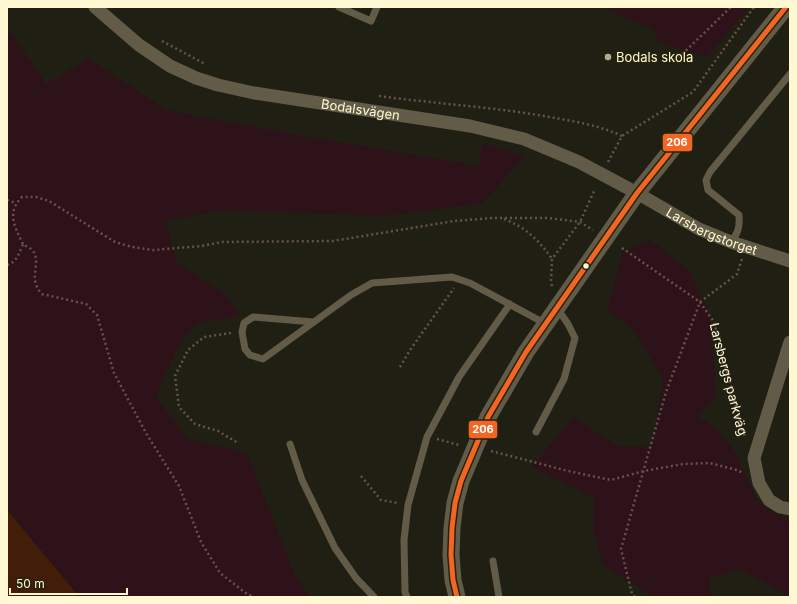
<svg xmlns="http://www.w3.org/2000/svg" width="797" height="604" viewBox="0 0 797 604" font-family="Inter,sans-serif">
  <rect width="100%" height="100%" fill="#201f13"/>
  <path fill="#2e1219" d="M 601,7 L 747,7 L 746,11 L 707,57 L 658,42 L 654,30 Z
    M 7,27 L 46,84 L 89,59 L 166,110 L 292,134 L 479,166 L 482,143 L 524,156 L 483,203 L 384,216 L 224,210 L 165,221 L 177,263 L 225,295 L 240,315 L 195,324 L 175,352 L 156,397 L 187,439 L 247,453 L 295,576 L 310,597 L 79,597 L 7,510 Z
    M 650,240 L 690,271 L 710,315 L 716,397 L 697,416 L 715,427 L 735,452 L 758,502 L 776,514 L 790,517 L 790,597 L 785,597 L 783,593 L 742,570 L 711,577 L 710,597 L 654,597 L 603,565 L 593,529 L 594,498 L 532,467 L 573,417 L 618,446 L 652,447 L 663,378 L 632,328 L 608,311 L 622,253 Z"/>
  <path fill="#421e08" d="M 7,510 L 76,593 L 79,597 L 7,597 Z"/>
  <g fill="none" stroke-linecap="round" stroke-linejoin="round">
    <g stroke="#66534a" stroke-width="2.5" stroke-dasharray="2 3" stroke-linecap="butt">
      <path d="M 162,41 L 205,64"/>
      <path d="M 675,61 L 731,7"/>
      <path d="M 379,96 C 437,104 497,107 555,118 C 578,122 601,126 622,136"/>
      <path d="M 608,162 L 622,136 L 693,92 L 754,7"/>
      <path d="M 7,200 L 16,203"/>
      <path d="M 504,219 C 525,227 539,240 552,259"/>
      <path d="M 23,244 C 15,227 6,213 22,197 L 36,197 L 49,201 L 115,242 L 132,247 L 153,250 L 202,246 L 222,242 L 333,241 L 454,221 L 493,218 L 548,218 L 580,222 L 593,230"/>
      <path id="s1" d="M 622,248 L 700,302 L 714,322 L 742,430 L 746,438"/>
      <path d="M 7,265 C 17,262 19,253 23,244 C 25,246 29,247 31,249 C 44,260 26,278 42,294 L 86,304 L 97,315 L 114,373 L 146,433 L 179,486 L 201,542 L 220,573 L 247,594 L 254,597"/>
      <path d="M 552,286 L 551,280 L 552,259 L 580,222 L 595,189"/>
      <path d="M 700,302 L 737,274 L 742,259"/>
      <path d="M 231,333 L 204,337 L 188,350 L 175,376 L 179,407 L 195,424 L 218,431 L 238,443"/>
      <path d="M 400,367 L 410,350 L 454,288"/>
      <path d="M 437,439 L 459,445"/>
      <path d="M 491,451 L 568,471 L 611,480 L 644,471 L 683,464 L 710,463 L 737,470 L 743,473"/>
      <path d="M 361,476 L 381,500 L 398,503"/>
      <path d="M 635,597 L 632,594 L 621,549 L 666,392 L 700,302"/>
    </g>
    <path stroke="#615b47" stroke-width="7" d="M 339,7 L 371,21 L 377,7
      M 731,242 C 738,233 740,227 739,215 L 708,190 L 706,180 L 710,172 L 790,74
      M 313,322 L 253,317 L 244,323 L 242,332 L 245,349 L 250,355 L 263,359 L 351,295 L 372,283 L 452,277 L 470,283 L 546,324
      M 536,432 L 564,379 L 575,338 L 568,324 L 557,308
      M 290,444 L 302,480 L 335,548 L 356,578 L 374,597
      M 493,561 L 499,597
      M 407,597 L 405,592 L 404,540 L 408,505 L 427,437 L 459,377 L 510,304"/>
    <g stroke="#615b47" stroke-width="13">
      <path id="s2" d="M 95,7 L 139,45 L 170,66 L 196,78 L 218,85 L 254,93 L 470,126 L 524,139 L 579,162 L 637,193 L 699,229 L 731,242 L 790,261"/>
      <path d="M 790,342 L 754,458 L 759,483 L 769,500 L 780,507 L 790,509"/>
    </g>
    <path stroke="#615b47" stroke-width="17" d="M 457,597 L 453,580 L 451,555 L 452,528 L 455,503 L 461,481 L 488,417 L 526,352 L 637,193 L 786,7"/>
    <g stroke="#26230d" stroke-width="8">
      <path id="bus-1" d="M 457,597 L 453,580 L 451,555 L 452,528 L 455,503 L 461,481 L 488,417 L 526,352 L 637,193 L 786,7"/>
    </g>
    <use href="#bus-1" stroke="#f26522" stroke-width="5"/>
  </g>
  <circle fill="#b1ac8f" stroke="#26230d" stroke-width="1.5" cx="608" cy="57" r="4"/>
  <circle fill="#fff8d2" stroke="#26230d" stroke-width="1.5" cx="586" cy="266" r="3.5"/>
  <g text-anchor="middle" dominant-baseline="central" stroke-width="3" stroke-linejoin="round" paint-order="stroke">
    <g font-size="13" fill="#fff8d2" stroke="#26230d" text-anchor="start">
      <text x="616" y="57">Bodals skola</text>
    </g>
    <g font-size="13" fill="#fff8d2" stroke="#26230d">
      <text stroke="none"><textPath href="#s2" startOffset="292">Bodalsvägen</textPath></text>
      <text stroke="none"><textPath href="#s2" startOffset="668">Larsbergstorget</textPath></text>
      <text stroke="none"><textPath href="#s1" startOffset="178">Larsbergs parkväg</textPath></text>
    </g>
  </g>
  <g stroke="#26230d" stroke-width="1.5">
    <rect x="662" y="133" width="31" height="19" rx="4" fill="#f26522"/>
    <rect x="468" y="420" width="30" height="19" rx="4" fill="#f26522"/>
  </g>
  <g font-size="11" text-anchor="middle" font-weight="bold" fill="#fff">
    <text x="677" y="146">206</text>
    <text x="483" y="433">206</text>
  </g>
  <rect width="797" height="604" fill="none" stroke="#fff8d2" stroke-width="16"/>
  <path d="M10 588v6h117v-6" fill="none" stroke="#fff8d2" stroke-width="2"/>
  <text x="16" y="588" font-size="12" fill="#fff8d2" stroke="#26230d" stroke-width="3" paint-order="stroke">50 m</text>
</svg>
